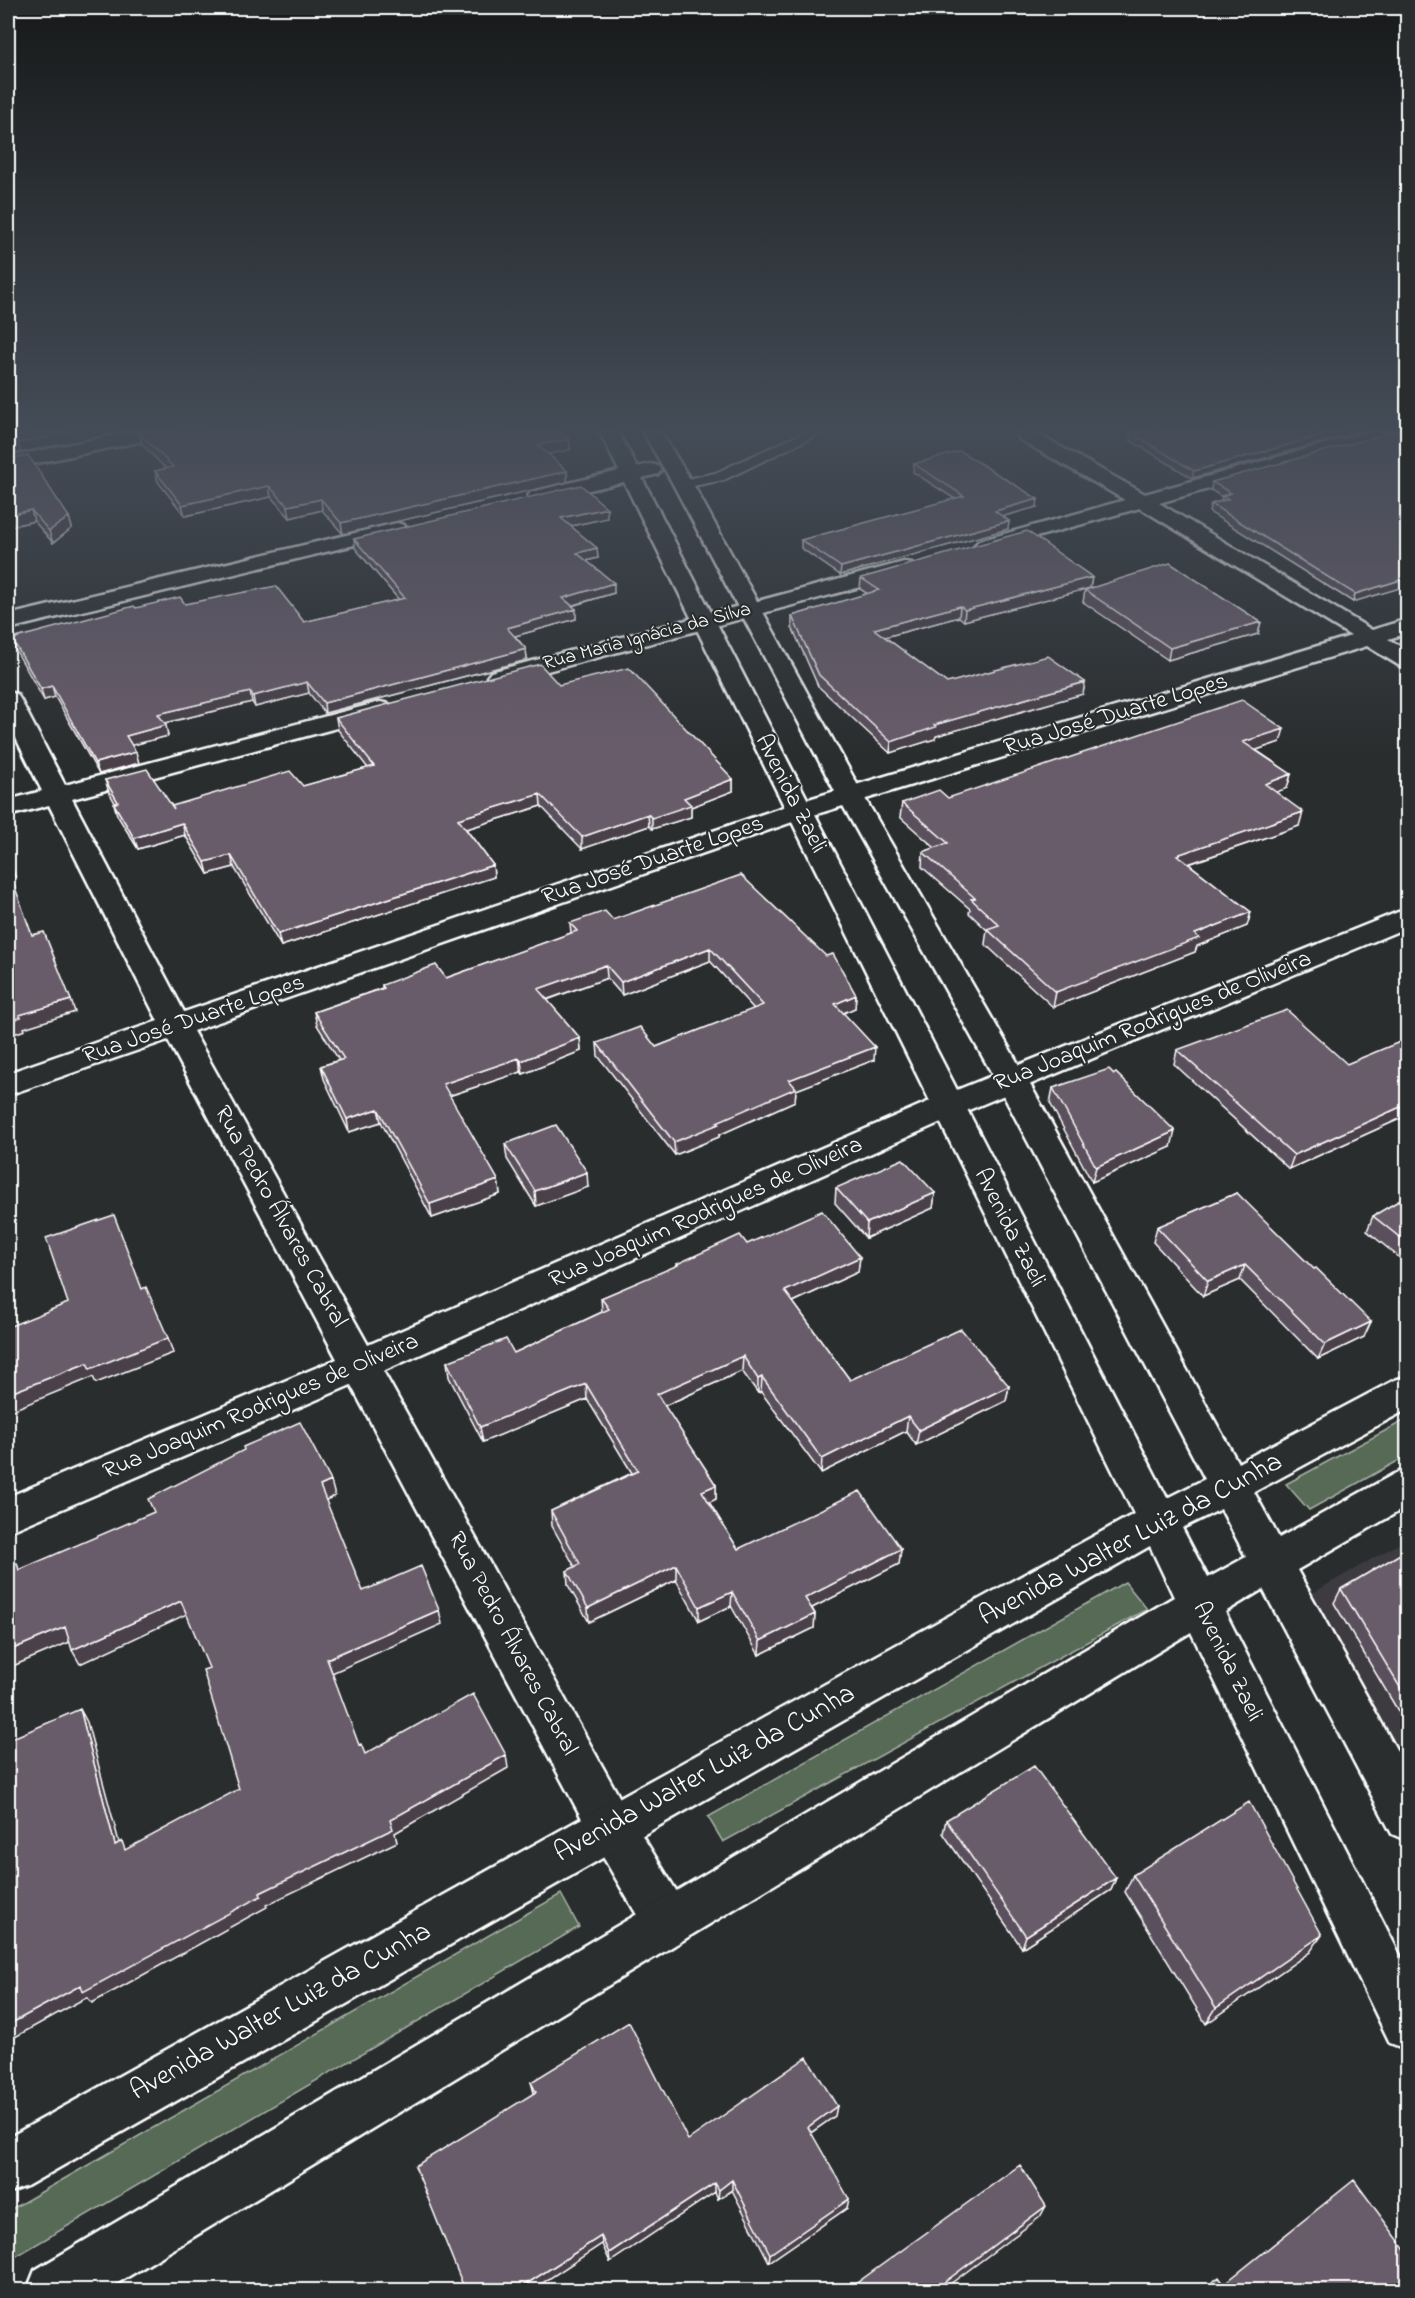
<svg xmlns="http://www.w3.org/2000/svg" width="1415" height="2298" viewBox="0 0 1415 2298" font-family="'Indie Flower',sans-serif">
  <rect width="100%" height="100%" fill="#2a2d2e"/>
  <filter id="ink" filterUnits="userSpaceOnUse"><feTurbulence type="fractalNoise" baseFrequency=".0167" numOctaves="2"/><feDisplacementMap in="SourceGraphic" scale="12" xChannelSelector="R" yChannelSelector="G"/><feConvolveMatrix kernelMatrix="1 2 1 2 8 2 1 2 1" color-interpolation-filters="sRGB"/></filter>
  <g filter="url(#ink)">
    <path fill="#3d3b40" d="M 1407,1539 L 1407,1781 L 1304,1598 Z"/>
    <path fill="#566a56" stroke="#aab4aa" stroke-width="1.5" d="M 1407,1419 L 1407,1456 L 1309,1510 L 1286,1484 Z
      M 1125,1582 L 1147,1609 L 723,1842 L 708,1817 Z
      M 561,1894 L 579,1927 L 8,2261 L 8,2211 Z"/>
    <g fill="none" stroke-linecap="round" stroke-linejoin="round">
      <g stroke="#fff" stroke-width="4">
        <path id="lane" d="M 805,432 L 823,432 L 724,480 L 683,488 L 676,484 L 678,481 L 715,473 Z"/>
      </g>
      <g stroke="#fff" stroke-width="5">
        <path id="street" d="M 130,432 L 167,432 L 165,436 L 158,438 L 8,469 L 8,457 Z
          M 1019,432 L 1034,432 L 1145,494 L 1368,432 L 1398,432 L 1396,436 L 1159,503 L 1372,630 L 1408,619 L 1408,633 L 1388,639 L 1408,651 L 1408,668 L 1400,666 L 1367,646 L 807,817 L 193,1031 L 368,1345 L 937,1098 L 1408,908 L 1408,927 L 959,1114 L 383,1371 L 627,1811 L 685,1905 L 692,1922 L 685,1939 L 668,1946 L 651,1939 L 595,1843 L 351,1385 L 8,1532 L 8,1497 L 337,1359 L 168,1040 L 8,1095 L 8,1073 L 158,1021 L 49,805 L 8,816 L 8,800 L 42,791 L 8,722 L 8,692 L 17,694 L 20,699 L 65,785 L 380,702 L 389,704 L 392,709 L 389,714 L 72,799 L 184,1012 L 789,805 L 1351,636 L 1140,508 L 993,549 L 986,551 L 979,549 L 975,545 L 979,541 L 1125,500 L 1019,439 L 1017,435 Z
          M 904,562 L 912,563 L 915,568 L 912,573 L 499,684 L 491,682 L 487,677 L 491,672 Z"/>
      </g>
      <g stroke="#fff" stroke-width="5">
        <path id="secondary" d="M 600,432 L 618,432 L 637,467 L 651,464 L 658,466 L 661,470 L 658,474 L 642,478 L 1167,1498 L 1205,1479 L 995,1079 L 837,795 L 673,484 L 643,432 L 661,432 L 693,484 L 863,795 L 1027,1079 L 1238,1463 L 1395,1380 L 1408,1376 L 1408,1409 L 1254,1492 L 1279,1538 L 1394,1474 L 1408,1469 L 1408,1506 L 1297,1570 L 1408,1771 L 1408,1841 L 1392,1834 L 1263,1589 L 1225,1612 L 1408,1971 L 1408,2050 L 1390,2043 L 1191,1632 L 106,2290 L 27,2290 L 35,2270 L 1174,1597 L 1150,1546 L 27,2186 L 8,2193 L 8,2138 L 595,1811 L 1134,1514 L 624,482 L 538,502 L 531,500 L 528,496 L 531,492 L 619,471 ZM 1221,1509 L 1246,1557 L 1208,1578 L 1182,1528 Z
          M 397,523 L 404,525 L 407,529 L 404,533 L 8,629 L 8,615 Z"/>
      </g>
      <use href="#lane" fill="#2a2d2e" fill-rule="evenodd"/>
      <use href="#street" fill="#2a2d2e" fill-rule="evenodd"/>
      <use href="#secondary" fill="#2a2d2e" fill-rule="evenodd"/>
    </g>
    <path fill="#5a4f5b" stroke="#fff" stroke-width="1.5" d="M 1134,432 L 1359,432 L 1192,478 L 1130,440 L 1131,433 Z
      M 1407,432 L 1353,602 L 1209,512 L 1211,504 L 1221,501 L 1222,497 L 1211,490 L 1212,482 Z
      M 139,433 L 569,439 L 570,450 L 548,454 L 567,471 L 567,482 L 343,534 L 322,510 L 290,518 L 271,497 L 185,516 L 158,482 L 155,471 L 166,469 L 142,444 Z
      M 8,459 L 69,517 L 72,528 L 53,543 L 34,521 L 8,527 Z
      M 914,464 L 1037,507 L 1002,516 L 1009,521 L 1008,529 L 840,575 L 801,548 L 801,540 L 955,499 L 913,472 Z
      M 607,518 L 571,526 L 598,558 L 586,561 L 614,593 L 572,606 L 576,619 L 515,636 L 526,649 L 527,660 L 325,713 L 309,693 L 255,707 L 252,702 L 165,723 L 168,736 L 132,745 L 139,763 L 99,774 L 55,697 L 44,700 L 15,649 L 12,639 L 136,608 L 185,604 L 304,622 L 399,600 L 355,548 L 354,539 Z
      M 1092,577 L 1090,588 L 964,621 L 959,617 L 885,637 L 947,683 L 1085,682 L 1083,694 L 936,736 L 935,739 L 890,753 L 818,686 L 792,627 L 792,616 L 868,594 L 860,589 L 861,578 Z
      M 1085,590 L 1258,634 L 1168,660 L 1083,602 Z
      M 559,685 L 733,779 L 733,791 L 691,807 L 691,817 L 652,829 L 649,826 L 582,849 L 541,806 L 466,829 L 493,865 L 494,877 L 281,946 L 234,867 L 208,874 L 185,835 L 138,849 L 117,815 L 114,804 L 115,803 L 109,792 L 105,780 L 172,806 L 303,786 L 368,768 L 338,730 L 336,718 Z
      M 1280,742 L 1256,750 L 1291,774 L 1287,788 L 1276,792 L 1299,826 L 1189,864 L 1251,912 L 1247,926 L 1197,946 L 1195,952 L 1053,1007 L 985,944 L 987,930 L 969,913 L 970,909 L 922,867 L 923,852 L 935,848 L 900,817 L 902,803 L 948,798 Z
      M 741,875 L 856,995 L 855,1008 L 843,1013 L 874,1060 L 796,1090 L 795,1101 L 719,1135 L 719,1137 L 675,1155 L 598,1056 L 597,1043 L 656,1047 L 754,1009 L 710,961 L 622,995 L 607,978 L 547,1000 L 580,1038 L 581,1051 L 523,1074 L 521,1072 L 449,1096 L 498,1180 L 500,1194 L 432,1218 L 381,1122 L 349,1132 L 324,1079 L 321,1066 L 339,1060 L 317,1025 L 314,1012 L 382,988 L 382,985 L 446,978 L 571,933 L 570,923 L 613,920 Z
      M 1407,955 L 1407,976 L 1401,970 L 1406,956 Z
      M 1407,1039 L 1407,1120 L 1404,1117 L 1289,1169 L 1174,1064 L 1177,1050 L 1347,1064 Z
      M 1053,1088 L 1171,1147 L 1092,1182 L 1050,1103 Z
      M 505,1144 L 588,1187 L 536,1206 L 507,1159 Z
      M 836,1188 L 935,1193 L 933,1208 L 866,1238 L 835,1203 Z
      M 1237,1193 L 1364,1337 L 1318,1359 L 1240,1280 L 1203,1296 L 1153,1242 L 1157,1227 Z
      M 1407,1196 L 1407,1264 L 1367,1231 L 1373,1216 Z
      M 747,1244 L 860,1257 L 858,1272 L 793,1302 L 850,1380 L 1009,1386 L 1006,1401 L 916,1445 L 906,1431 L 821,1473 L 761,1392 L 758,1393 L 742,1371 L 664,1406 L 716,1485 L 716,1499 L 709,1502 L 738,1549 L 901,1549 L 899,1564 L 812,1608 L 815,1614 L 814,1628 L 759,1655 L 731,1606 L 699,1621 L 676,1580 L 589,1622 L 568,1585 L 567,1571 L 575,1567 L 552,1526 L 551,1511 L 632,1473 L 587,1399 L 483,1442 L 449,1377 L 447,1362 L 514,1353 L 602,1312 L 601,1298 L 677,1266 L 677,1264 Z
      M 1407,1550 L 1407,1726 L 1334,1603 L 1341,1589 Z
      M 946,1820 L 1116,1878 L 1111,1890 L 1022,1948 L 943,1833 Z
      M 1133,1875 L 1310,1952 L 1206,2024 L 1125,1892 Z
      M 531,2082 L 688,2140 L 835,2116 L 811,2133 L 847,2208 L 769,2262 L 732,2190 L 718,2199 L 715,2192 L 610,2262 L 534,2093 Z"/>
    <path fill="#4a404a" stroke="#fff" stroke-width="1.5" d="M 15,432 L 70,432 L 18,443 L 21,452 L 8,455 L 8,443 L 12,433 Z
      M 1334,432 L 1359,432 L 1192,478 L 1194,471 Z
      M 569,439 L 570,450 L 539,456 L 538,445 Z
      M 567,471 L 567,482 L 343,534 L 341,523 Z
      M 269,486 L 271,497 L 185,516 L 182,505 Z
      M 321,499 L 322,510 L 290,518 L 288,506 Z
      M 1038,499 L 1037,507 L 994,519 L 995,511 Z
      M 607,508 L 607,518 L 562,528 L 561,518 Z
      M 31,510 L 34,521 L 8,527 L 8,515 Z
      M 69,517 L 72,528 L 53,543 L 49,531 Z
      M 1009,521 L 1008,529 L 840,575 L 841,567 Z
      M 597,548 L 598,558 L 578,563 L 577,553 Z
      M 1092,577 L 1090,588 L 964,621 L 965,610 Z
      M 1407,578 L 1407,586 L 1353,602 L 1355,594 Z
      M 614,583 L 614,593 L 563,608 L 563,598 Z
      M 960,606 L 959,617 L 874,640 L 874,629 Z
      M 576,609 L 576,619 L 508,638 L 507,628 Z
      M 1261,622 L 1258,634 L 1168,660 L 1170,648 Z
      M 526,649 L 527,660 L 325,713 L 324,703 Z
      M 307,682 L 309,693 L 255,707 L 253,696 Z
      M 1085,682 L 1083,694 L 936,736 L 935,739 L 890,753 L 891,742 L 934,725 Z
      M 52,686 L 55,697 L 44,700 L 41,689 Z
      M 250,692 L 252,702 L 161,724 L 158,714 Z
      M 166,725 L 168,736 L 129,746 L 126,736 Z
      M 1284,729 L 1280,742 L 1239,756 L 1243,742 Z
      M 136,752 L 139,763 L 99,774 L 95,763 Z
      M 1291,774 L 1287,788 L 1261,798 L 1265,784 Z
      M 733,779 L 733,791 L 691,807 L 691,817 L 652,829 L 652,818 L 684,798 Z
      M 540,794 L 541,806 L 460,831 L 458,819 Z
      M 1303,812 L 1299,826 L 1173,869 L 1177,855 Z
      M 648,814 L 649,826 L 582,849 L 582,837 Z
      M 182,823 L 185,835 L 138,849 L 134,838 Z
      M 231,855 L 234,867 L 208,874 L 205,862 Z
      M 8,856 L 16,879 L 12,880 L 8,868 Z
      M 493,865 L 494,877 L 281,946 L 278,934 Z
      M 1251,912 L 1247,926 L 1197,946 L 1195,952 L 1053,1007 L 1056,992 L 1195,934 Z
      M 710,948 L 710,961 L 622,995 L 621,982 Z
      M 606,965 L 607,978 L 540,1002 L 538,989 Z
      M 856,995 L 855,1008 L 834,1017 L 835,1004 Z
      M 71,1000 L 75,1012 L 24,1028 L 25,1030 L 8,1036 L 8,1022 L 19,1015 Z
      M 580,1038 L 581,1051 L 523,1074 L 521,1061 Z
      M 875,1047 L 874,1060 L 796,1090 L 795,1101 L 719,1135 L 719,1137 L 675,1155 L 674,1142 L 717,1122 L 789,1080 Z
      M 519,1058 L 521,1072 L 445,1097 L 443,1084 Z
      M 1407,1104 L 1407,1109 L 1404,1117 L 1289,1169 L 1294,1155 Z
      M 378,1109 L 381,1122 L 349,1132 L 347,1119 Z
      M 1175,1131 L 1171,1147 L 1092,1182 L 1096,1167 Z
      M 587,1172 L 588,1187 L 536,1206 L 535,1191 Z
      M 498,1180 L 500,1194 L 432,1218 L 430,1204 Z
      M 935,1193 L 933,1208 L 866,1238 L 867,1223 Z
      M 860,1257 L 858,1272 L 784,1306 L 785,1291 Z
      M 1245,1265 L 1240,1280 L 1203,1296 L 1208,1281 Z
      M 1371,1322 L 1364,1337 L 1318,1359 L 1325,1344 Z
      M 168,1338 L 173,1353 L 96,1383 L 93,1377 L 8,1412 L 8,1394 L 87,1363 Z
      M 743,1356 L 742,1371 L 657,1409 L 657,1394 Z
      M 762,1377 L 761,1392 L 758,1393 L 758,1379 Z
      M 586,1384 L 587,1399 L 483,1442 L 480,1427 Z
      M 1009,1386 L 1006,1401 L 916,1445 L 919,1430 Z
      M 908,1416 L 906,1431 L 821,1473 L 822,1459 Z
      M 331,1481 L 335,1496 L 324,1501 L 320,1486 Z
      M 716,1485 L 716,1499 L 702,1506 L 702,1491 Z
      M 901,1549 L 899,1564 L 804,1612 L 805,1598 Z
      M 676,1565 L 676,1580 L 589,1622 L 588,1608 Z
      M 732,1592 L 731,1606 L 699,1621 L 699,1607 Z
      M 181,1601 L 187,1614 L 80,1664 L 72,1650 Z
      M 439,1610 L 442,1624 L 332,1673 L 327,1659 Z
      M 815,1614 L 814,1628 L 759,1655 L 760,1641 Z
      M 65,1627 L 72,1641 L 8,1668 L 8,1651 Z
      M 80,1709 L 87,1722 L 123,1857 L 115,1845 Z
      M 506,1755 L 508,1768 L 395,1833 L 397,1842 L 266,1905 L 267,1907 L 92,2003 L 87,1997 L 8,2041 L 8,2025 L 81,1985 L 260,1893 Z
      M 1116,1878 L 1111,1890 L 1022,1948 L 1026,1936 Z
      M 1322,1935 L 1310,1952 L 1206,2024 L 1216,2008 Z
      M 837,2106 L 835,2116 L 806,2136 L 808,2127 Z
      M 732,2180 L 732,2190 L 718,2199 L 719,2190 Z
      M 715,2183 L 715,2192 L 610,2262 L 609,2253 Z
      M 849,2199 L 847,2208 L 769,2262 L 770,2254 Z
      M 1046,2206 L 1040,2217 L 942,2290 L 933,2290 Z
      M 601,2236 L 602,2244 L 532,2290 L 517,2290 Z"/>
    <path fill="#695c6a" stroke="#fff" stroke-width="1.5" d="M 8,432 L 15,432 L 12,433 L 18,441 L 8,443 Z
      M 142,432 L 562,432 L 569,439 L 538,445 L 567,471 L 341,523 L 321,499 L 288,506 L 269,486 L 182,505 L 155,471 L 173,467 L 139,433 Z
      M 1134,432 L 1334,432 L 1194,471 L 1131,433 Z
      M 1393,432 L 1407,432 L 1407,578 L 1355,594 L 1211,504 L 1228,499 L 1222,496 L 1231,493 L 1212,482 Z
      M 960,451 L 1038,499 L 995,511 L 1009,521 L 841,567 L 801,540 L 964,496 L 914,464 Z
      M 28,455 L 69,517 L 49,531 L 31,510 L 8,515 L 8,459 Z
      M 581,485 L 607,508 L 561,518 L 597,548 L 577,553 L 614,583 L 563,598 L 576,609 L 507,628 L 526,649 L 324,703 L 307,682 L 253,696 L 250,692 L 158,714 L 166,725 L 126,736 L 136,752 L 95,763 L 52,686 L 41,689 L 12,639 L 134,606 L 136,608 L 180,597 L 185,604 L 276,586 L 304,622 L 405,598 L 354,539 Z
      M 1027,531 L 1092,577 L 965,610 L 960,606 L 874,629 L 947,683 L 1048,656 L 1085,682 L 934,725 L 936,727 L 891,742 L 819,675 L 792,616 L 879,590 L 861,578 Z
      M 1170,563 L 1261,622 L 1170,648 L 1085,590 Z
      M 540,664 L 559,685 L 629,668 L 733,779 L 684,798 L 691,805 L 652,818 L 648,814 L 582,837 L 540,794 L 458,819 L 493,865 L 278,934 L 231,855 L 205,862 L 182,823 L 134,838 L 114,804 L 118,802 L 105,780 L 147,769 L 174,809 L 172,806 L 290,771 L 303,786 L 374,766 L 336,718 Z
      M 1242,700 L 1284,729 L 1243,742 L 1291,774 L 1265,784 L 1303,812 L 1177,855 L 1251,912 L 1195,934 L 1199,938 L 1056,992 L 987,929 L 999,925 L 971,899 L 975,898 L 923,852 L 948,843 L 902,803 L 939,790 L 948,798 Z
      M 8,857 L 11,867 L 8,868 L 32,935 L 44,932 L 71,1000 L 19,1015 L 21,1017 L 8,1022 Z
      M 741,875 L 826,956 L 833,954 L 856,995 L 835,1004 L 875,1047 L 789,1080 L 796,1088 L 717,1122 L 719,1124 L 674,1142 L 597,1043 L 640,1027 L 656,1047 L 763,1005 L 710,948 L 621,982 L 606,965 L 538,989 L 580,1038 L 521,1061 L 519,1058 L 443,1084 L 498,1180 L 430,1204 L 378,1109 L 347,1119 L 321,1066 L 344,1059 L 314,1012 L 384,988 L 382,985 L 436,965 L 446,978 L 577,931 L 570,923 L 605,911 L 613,920 Z
      M 1287,1010 L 1347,1064 L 1407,1039 L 1407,1104 L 1294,1155 L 1177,1050 Z
      M 1109,1069 L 1114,1074 L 1116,1073 L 1175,1131 L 1096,1167 L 1053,1088 Z
      M 556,1125 L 587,1172 L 535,1191 L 505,1144 Z
      M 903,1159 L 935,1193 L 867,1223 L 836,1188 Z
      M 1237,1193 L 1314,1269 L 1316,1268 L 1371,1322 L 1325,1344 L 1245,1265 L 1208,1281 L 1157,1227 Z
      M 1407,1196 L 1407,1243 L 1373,1216 Z
      M 822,1211 L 860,1257 L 785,1291 L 850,1380 L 961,1329 L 1009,1386 L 919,1430 L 908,1416 L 822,1459 L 762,1377 L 758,1379 L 743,1356 L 657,1394 L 716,1485 L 702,1491 L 738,1549 L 860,1491 L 901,1549 L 805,1598 L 815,1614 L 760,1641 L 732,1592 L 699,1607 L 676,1565 L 588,1608 L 567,1571 L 580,1564 L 551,1511 L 638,1471 L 586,1384 L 480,1427 L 447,1362 L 506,1339 L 514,1353 L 609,1309 L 601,1298 L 678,1265 L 677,1264 L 740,1235 L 747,1244 Z
      M 114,1215 L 142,1289 L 146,1287 L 168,1338 L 90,1369 L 87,1363 L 8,1394 L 8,1327 L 68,1303 L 46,1238 Z
      M 300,1422 L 331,1481 L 320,1486 L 363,1591 L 421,1566 L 439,1610 L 327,1659 L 359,1745 L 361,1744 L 365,1754 L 473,1694 L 506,1755 L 390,1820 L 393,1829 L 260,1893 L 261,1896 L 83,1992 L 81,1985 L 8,2025 L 8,1740 L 80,1709 L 115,1845 L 122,1841 L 125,1850 L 239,1789 L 203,1670 L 209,1668 L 181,1601 L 72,1650 L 65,1627 L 8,1651 L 8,1567 L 17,1563 L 19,1570 L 154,1512 L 148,1499 L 244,1450 L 243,1447 Z
      M 1407,1550 L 1407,1699 L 1341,1589 Z
      M 1034,1766 L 1116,1878 L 1026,1936 L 946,1820 Z
      M 1249,1802 L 1322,1935 L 1216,2008 L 1133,1875 Z
      M 629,2022 L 688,2140 L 807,2057 L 837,2106 L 808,2127 L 849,2199 L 770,2254 L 732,2180 L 719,2190 L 715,2183 L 609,2253 L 601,2236 L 517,2290 L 465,2290 L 415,2166 L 536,2092 L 531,2082 Z
      M 1020,2165 L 1046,2206 L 934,2290 L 847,2290 Z
      M 1354,2180 L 1407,2252 L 1407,2290 L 1202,2290 L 1219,2277 L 1224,2284 Z"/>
  </g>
  <linearGradient id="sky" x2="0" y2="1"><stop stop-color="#171919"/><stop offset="0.57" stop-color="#444c57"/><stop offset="1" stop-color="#444c57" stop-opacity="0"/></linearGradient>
  <rect width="1415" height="754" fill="url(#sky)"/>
  <g text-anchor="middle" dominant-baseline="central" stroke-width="4.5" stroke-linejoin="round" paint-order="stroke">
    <g font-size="20" fill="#fff" stroke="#2a2d2e">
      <text transform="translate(647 637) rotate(-15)">Rua Maria Ignácia da Silva</text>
    </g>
    <g font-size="24" fill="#fff" stroke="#2a2d2e">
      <text transform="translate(1116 715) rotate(-17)">Rua José Duarte Lopes</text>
      <text transform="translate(790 794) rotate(63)">Avenida Zaeli</text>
      <text transform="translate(653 861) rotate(-19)">Rua José Duarte Lopes</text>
      <text transform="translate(194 1020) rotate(-19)">Rua José Duarte Lopes</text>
      <text transform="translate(1153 1022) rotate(-22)">Rua Joaquim Rodrigues de Oliveira</text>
      <text transform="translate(706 1213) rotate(-24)">Rua Joaquim Rodrigues de Oliveira</text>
      <text transform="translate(280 1217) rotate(61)">Rua Pedro Álvares Cabral</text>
      <text transform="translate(1009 1228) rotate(63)">Avenida Zaeli</text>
      <text transform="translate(261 1407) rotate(-23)">Rua Joaquim Rodrigues de Oliveira</text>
      <text transform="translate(512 1644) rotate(62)">Rua Pedro Álvares Cabral</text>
      <text transform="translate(1227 1662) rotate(64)">Avenida Zaeli</text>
    </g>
    <g font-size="28" fill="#fff" stroke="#2a2d2e">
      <text transform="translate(1131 1540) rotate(-28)">Avenida Walter Luiz da Cunha</text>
      <text transform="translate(705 1774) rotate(-29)">Avenida Walter Luiz da Cunha</text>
      <text transform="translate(281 2012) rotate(-29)">Avenida Walter Luiz da Cunha</text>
    </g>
  </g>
  <rect width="1415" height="2298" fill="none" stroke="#2a2d2e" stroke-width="30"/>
  <rect x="15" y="15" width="1385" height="2268" fill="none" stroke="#fff" stroke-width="2" filter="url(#ink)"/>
</svg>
